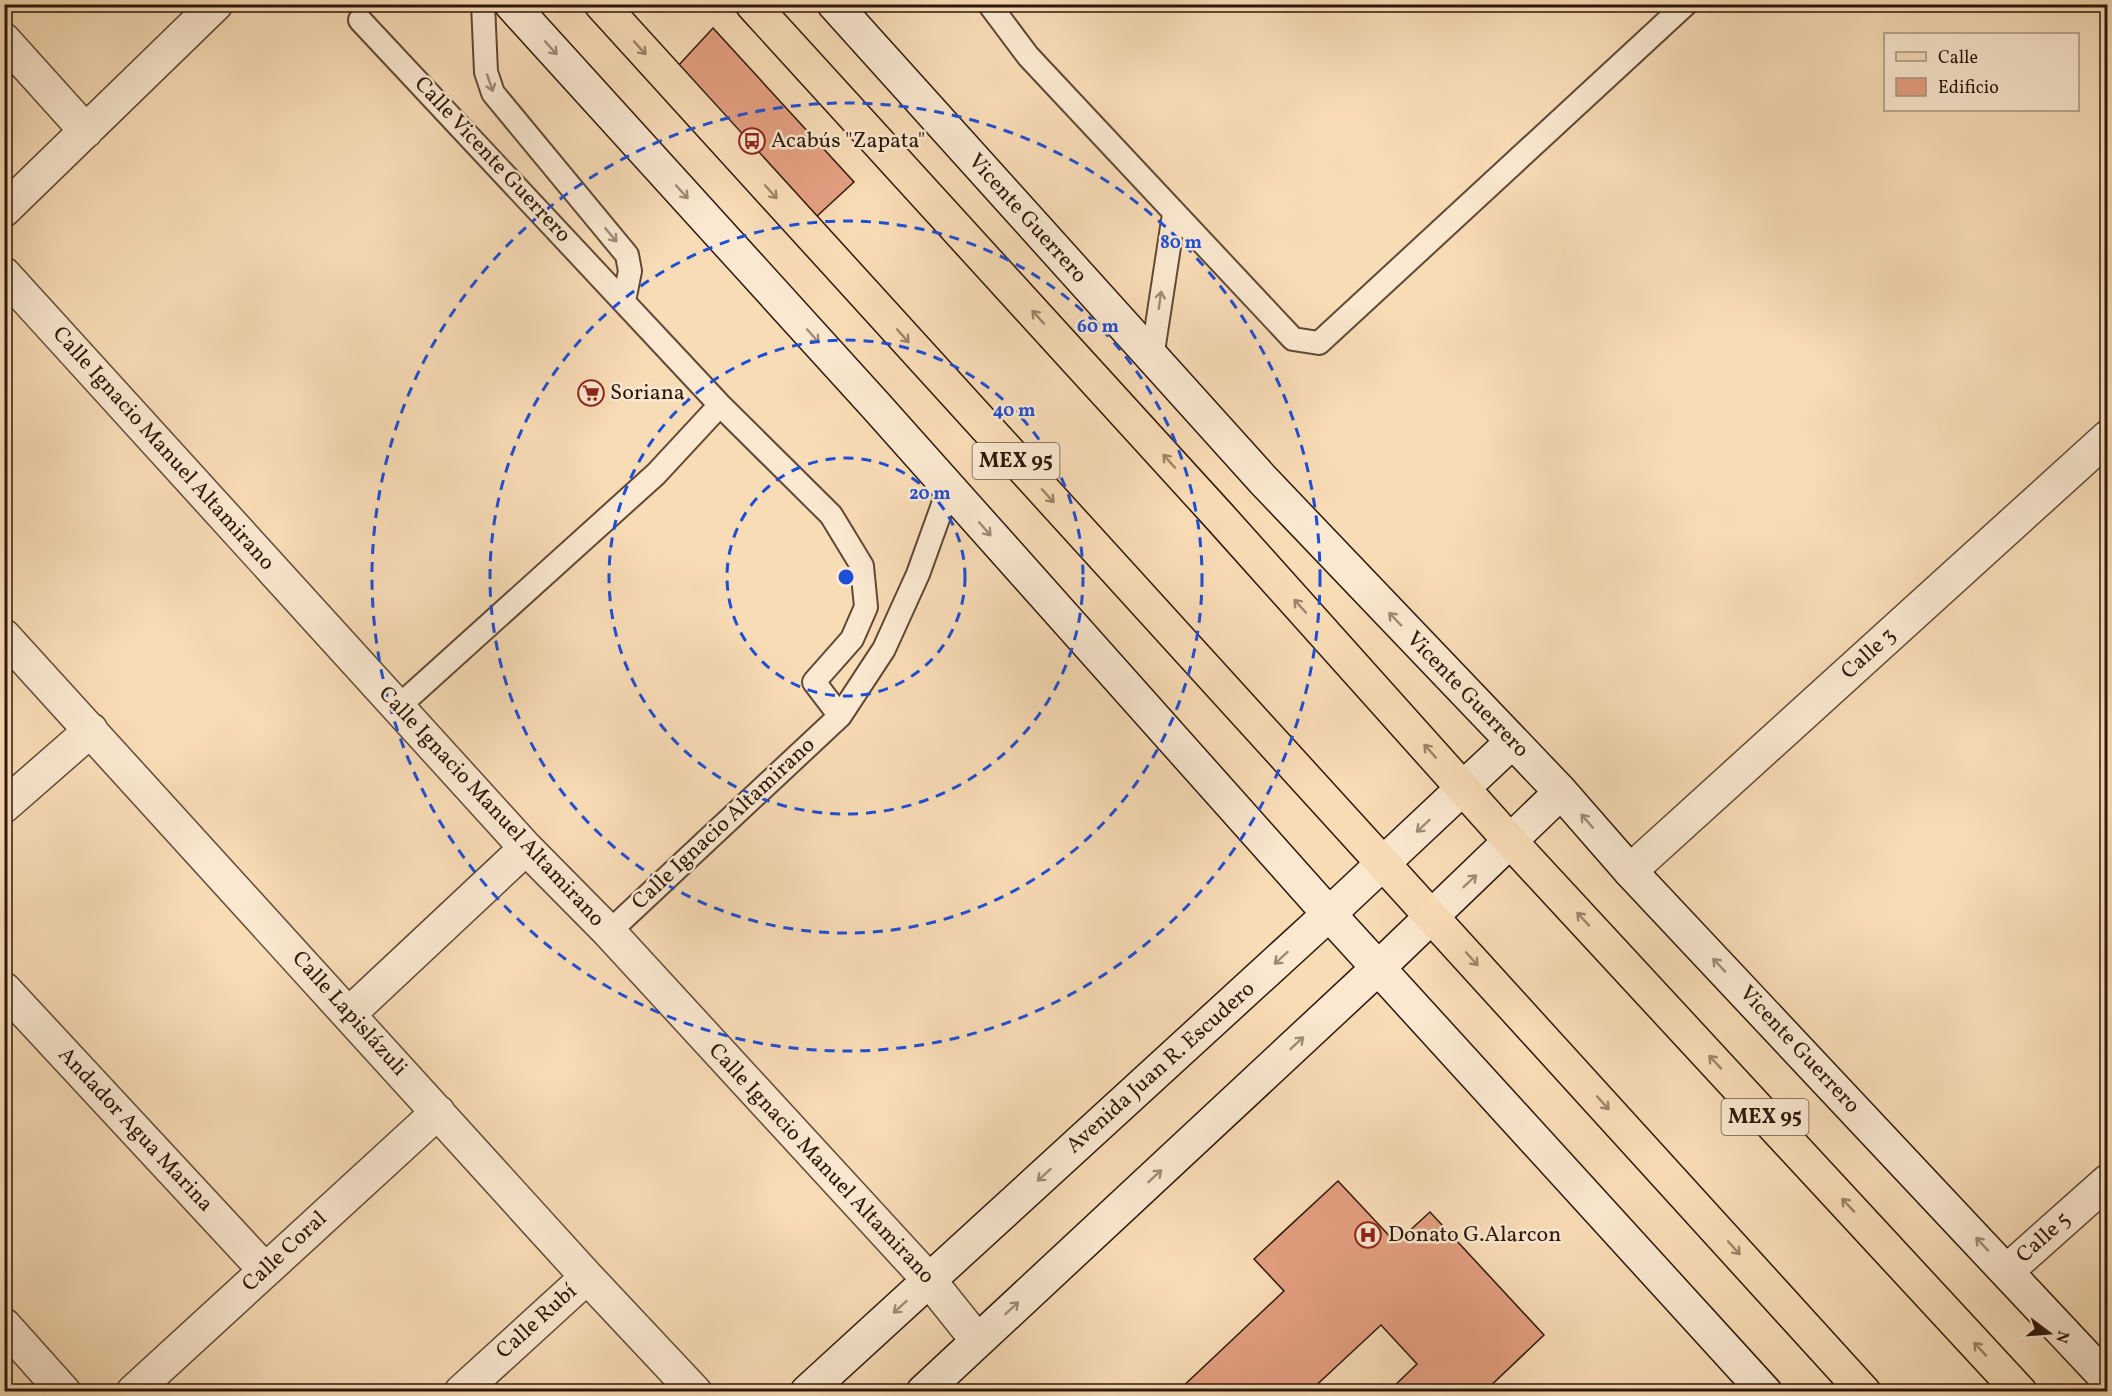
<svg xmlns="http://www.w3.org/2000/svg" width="2112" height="1396" viewBox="0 0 2112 1396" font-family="Vollkorn,serif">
  <rect width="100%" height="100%" fill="#f8dcb6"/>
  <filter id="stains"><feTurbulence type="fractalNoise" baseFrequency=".00333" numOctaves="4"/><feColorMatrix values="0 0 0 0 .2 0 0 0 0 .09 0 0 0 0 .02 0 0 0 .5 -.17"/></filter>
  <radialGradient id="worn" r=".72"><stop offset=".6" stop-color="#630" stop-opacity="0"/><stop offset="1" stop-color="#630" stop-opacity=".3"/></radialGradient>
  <path fill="#e49f81" stroke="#2d170b" stroke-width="1.5" d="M 713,28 L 854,182 L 815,218 L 677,67 Z
    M 1338,1181 L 1396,1243 L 1430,1212 L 1544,1335 L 1484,1392 L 1388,1392 L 1417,1364 L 1381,1325 L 1309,1392 L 1177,1392 L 1284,1291 L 1254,1259 Z"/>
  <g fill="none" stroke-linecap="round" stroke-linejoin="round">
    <g stroke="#604836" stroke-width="26">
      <path id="lane" d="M 483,4 L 486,72 L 493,93 L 627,255 L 630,271 L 624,301
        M 989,4 L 1028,56 L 1293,339 L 1319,343 L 1686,4
        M 360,20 L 720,405 L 831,515 L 862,566 L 866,607 L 852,639 L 814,682 L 840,716
        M 1152,358 L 1174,214
        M 398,707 L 656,474 L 720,405
        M 609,932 L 840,716 L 884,649 L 918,574 L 949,488"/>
    </g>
    <g stroke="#604836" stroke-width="36">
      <path id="street" d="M 4,40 L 86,131
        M 4,210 L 216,4
        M 4,274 L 526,848 L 609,932 L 929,1280 L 977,1340
        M 4,636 L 587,1277 L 695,1392
        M 4,806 L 91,730
        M 1630,871 L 2108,437
        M 4,989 L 265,1270
        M 349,1014 L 526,848
        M 2007,1271 L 2108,1181
        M 4,1325 L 64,1392
        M 133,1392 L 438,1112
        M 461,1392 L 587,1277"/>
    </g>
    <g stroke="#2d170b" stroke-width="36">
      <path id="secondary" d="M 511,4 L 877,407 L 1329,914 L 1765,1392
        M 834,4 L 1263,480 L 1561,792 L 1630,871 L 2108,1380
        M 807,1392 L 1329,914 L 1512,742
        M 923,1392 L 1378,968 L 1561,792"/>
    </g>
    <g stroke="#2d170b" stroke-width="36">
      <path id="primary" d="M 601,4 L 1864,1392
        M 752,4 L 1218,515 L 1511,842 L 2020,1392"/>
    </g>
    <use href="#lane" stroke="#fae8d0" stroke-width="22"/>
    <use href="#street" stroke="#fae8d0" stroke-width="33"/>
    <use href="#secondary" stroke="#fae8d0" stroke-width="33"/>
    <use href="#primary" stroke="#f8dcb6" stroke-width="33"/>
  </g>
  <defs><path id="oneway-shaft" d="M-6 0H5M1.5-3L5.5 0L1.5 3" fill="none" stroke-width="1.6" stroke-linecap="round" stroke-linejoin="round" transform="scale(1.5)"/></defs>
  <g stroke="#9e8a77">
    <use href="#oneway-shaft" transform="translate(551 48) rotate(48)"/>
    <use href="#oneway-shaft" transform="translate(490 83) rotate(71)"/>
    <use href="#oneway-shaft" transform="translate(682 192) rotate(48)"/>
    <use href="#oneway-shaft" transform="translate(611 235) rotate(50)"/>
    <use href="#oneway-shaft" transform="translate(1160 300) rotate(-82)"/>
    <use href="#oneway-shaft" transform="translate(813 336) rotate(48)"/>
    <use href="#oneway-shaft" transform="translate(985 529) rotate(49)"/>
    <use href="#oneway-shaft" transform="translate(1395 619) rotate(-134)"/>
    <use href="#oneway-shaft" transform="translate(1587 821) rotate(-131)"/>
    <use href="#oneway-shaft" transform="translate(1423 826) rotate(137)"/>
    <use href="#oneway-shaft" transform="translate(1470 881) rotate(-43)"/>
    <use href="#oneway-shaft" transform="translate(1281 958) rotate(138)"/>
    <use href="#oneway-shaft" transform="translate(1719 965) rotate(-133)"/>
    <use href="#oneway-shaft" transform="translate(1297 1043) rotate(-43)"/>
    <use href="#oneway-shaft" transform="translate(1044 1175) rotate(138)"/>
    <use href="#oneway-shaft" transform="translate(1155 1176) rotate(-43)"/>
    <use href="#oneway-shaft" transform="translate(1982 1244) rotate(-133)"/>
    <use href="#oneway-shaft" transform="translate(900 1307) rotate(138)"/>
    <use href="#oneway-shaft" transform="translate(1012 1308) rotate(-43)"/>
  </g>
  <g stroke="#9d8369">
    <use href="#oneway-shaft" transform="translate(640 48) rotate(48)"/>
    <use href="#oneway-shaft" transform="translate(771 192) rotate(48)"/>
    <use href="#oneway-shaft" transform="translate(1038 317) rotate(-132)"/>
    <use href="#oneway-shaft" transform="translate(903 336) rotate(48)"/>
    <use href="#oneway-shaft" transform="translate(1169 461) rotate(-132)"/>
    <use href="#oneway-shaft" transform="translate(1048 496) rotate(48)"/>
    <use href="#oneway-shaft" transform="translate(1300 606) rotate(-132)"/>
    <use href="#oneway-shaft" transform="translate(1430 751) rotate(-132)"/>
    <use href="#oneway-shaft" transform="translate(1583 919) rotate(-133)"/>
    <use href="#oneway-shaft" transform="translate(1472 959) rotate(48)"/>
    <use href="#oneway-shaft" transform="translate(1715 1062) rotate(-133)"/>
    <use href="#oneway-shaft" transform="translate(1603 1103) rotate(48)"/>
    <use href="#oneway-shaft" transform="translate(1848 1205) rotate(-133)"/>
    <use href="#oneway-shaft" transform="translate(1734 1248) rotate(48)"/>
    <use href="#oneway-shaft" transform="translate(1980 1349) rotate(-133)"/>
  </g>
  <g fill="none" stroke="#1d4ed8" stroke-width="3" stroke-dasharray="10 8">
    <circle cx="846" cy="577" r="119"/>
    <circle cx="846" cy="577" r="237"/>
    <circle cx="846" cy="577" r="356"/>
    <circle cx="846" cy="577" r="474"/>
  </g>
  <defs>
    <g id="bus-ring" transform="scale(1.35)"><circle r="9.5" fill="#fae8d0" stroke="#8f2418" stroke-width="1.5"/><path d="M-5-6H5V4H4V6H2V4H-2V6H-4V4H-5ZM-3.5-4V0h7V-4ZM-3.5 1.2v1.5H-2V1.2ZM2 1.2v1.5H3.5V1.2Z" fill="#8f2418"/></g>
    <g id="supermarket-ring" transform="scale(1.35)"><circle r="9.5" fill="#fae8d0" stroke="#8f2418" stroke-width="1.5"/><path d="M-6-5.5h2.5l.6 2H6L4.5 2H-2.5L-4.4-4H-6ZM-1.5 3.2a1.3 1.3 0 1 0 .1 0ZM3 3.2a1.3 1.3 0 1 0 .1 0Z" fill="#8f2418"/></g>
    <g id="hospital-ring" transform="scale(1.35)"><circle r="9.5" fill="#fae8d0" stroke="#8f2418" stroke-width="1.5"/><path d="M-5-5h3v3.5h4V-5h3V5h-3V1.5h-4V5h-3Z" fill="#8f2418"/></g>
  </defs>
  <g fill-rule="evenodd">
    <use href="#bus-ring" x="752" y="141"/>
    <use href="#supermarket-ring" x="591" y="393"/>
    <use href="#hospital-ring" x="1368" y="1235"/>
  </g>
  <g text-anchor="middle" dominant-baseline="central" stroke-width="5" stroke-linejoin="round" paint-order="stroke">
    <g fill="#fae8d0" stroke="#6a5646" stroke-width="1.5">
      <rect x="972.5" y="443" width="87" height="36" rx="4.5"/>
      <rect x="1721.5" y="1099" width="87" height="36" rx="4.5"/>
    </g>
    <g font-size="21" font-weight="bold" fill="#2d170b">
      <text x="1016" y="461">MEX 95</text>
      <text x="1765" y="1117">MEX 95</text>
    </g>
    <g font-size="22" fill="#2d170b" stroke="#fae8d0" text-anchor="start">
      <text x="771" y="141">Acabús "Zapata"</text>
      <text x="610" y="393">Soriana</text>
      <text x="1388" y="1235">Donato G.Alarcon</text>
    </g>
    <g font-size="22" fill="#2d170b" stroke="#fae8d0">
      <text transform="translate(492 160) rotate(47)">Calle Vicente Guerrero</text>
      <text transform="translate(1027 219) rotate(48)">Vicente Guerrero</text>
      <text transform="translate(163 449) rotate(48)">Calle Ignacio Manuel Altamirano</text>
      <text transform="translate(1869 654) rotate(-42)">Calle 3</text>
      <text transform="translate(1467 695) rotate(46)">Vicente Guerrero</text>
      <text transform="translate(491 807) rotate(47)">Calle Ignacio Manuel Altamirano</text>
      <text transform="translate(724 824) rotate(-43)">Calle Ignacio Altamirano</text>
      <text transform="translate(349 1014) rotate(48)">Calle Lapislázuli</text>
      <text transform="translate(1799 1050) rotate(47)">Vicente Guerrero</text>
      <text transform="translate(1161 1068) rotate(-42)">Avenida Juan R. Escudero</text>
      <text transform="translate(135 1130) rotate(47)">Andador Agua Marina</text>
      <text transform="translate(821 1164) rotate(47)">Calle Ignacio Manuel Altamirano</text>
      <text transform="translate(2044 1238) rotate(-42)">Calle 5</text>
      <text transform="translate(285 1252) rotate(-43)">Calle Coral</text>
      <text transform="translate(537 1322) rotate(-42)">Calle Rubí</text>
    </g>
  </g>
  <circle cx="846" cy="577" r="9" fill="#1d4ed8" stroke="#fae8d0" stroke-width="3"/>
  <g font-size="18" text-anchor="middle" font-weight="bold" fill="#1d4ed8" stroke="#fae8d0" stroke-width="5" stroke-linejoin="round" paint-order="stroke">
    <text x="1181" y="248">80 m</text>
    <text x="1098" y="332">60 m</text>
    <text x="1014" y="416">40 m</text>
    <text x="930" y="499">20 m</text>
  </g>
  <rect width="2112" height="1396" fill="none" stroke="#f8dcb6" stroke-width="24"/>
  <rect x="6" y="6" width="2100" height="1384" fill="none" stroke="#2d170b" stroke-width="3"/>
  <rect x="12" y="12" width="2088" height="1372" fill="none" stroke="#2d170b" stroke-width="1.5"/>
  <rect x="1884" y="33" width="195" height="78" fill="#fae8d0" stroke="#a89481" stroke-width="1.5"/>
  <rect x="1896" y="52" width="30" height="9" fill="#f8dcb6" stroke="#a89481" stroke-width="1.5"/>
  <text x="1938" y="63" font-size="18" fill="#2d170b">Calle</text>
  <rect x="1896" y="78" width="30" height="18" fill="#e49f81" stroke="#a89481" stroke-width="1.5"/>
  <text x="1938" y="93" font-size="18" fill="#2d170b">Edificio</text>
  <g transform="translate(2049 1333) rotate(106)" stroke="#fae8d0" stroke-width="4.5" paint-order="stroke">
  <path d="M0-4.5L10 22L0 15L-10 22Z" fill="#2d170b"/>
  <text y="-9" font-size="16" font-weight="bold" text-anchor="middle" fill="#2d170b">N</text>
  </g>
  <rect width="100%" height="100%" filter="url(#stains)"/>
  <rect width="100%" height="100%" fill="url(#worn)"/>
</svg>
